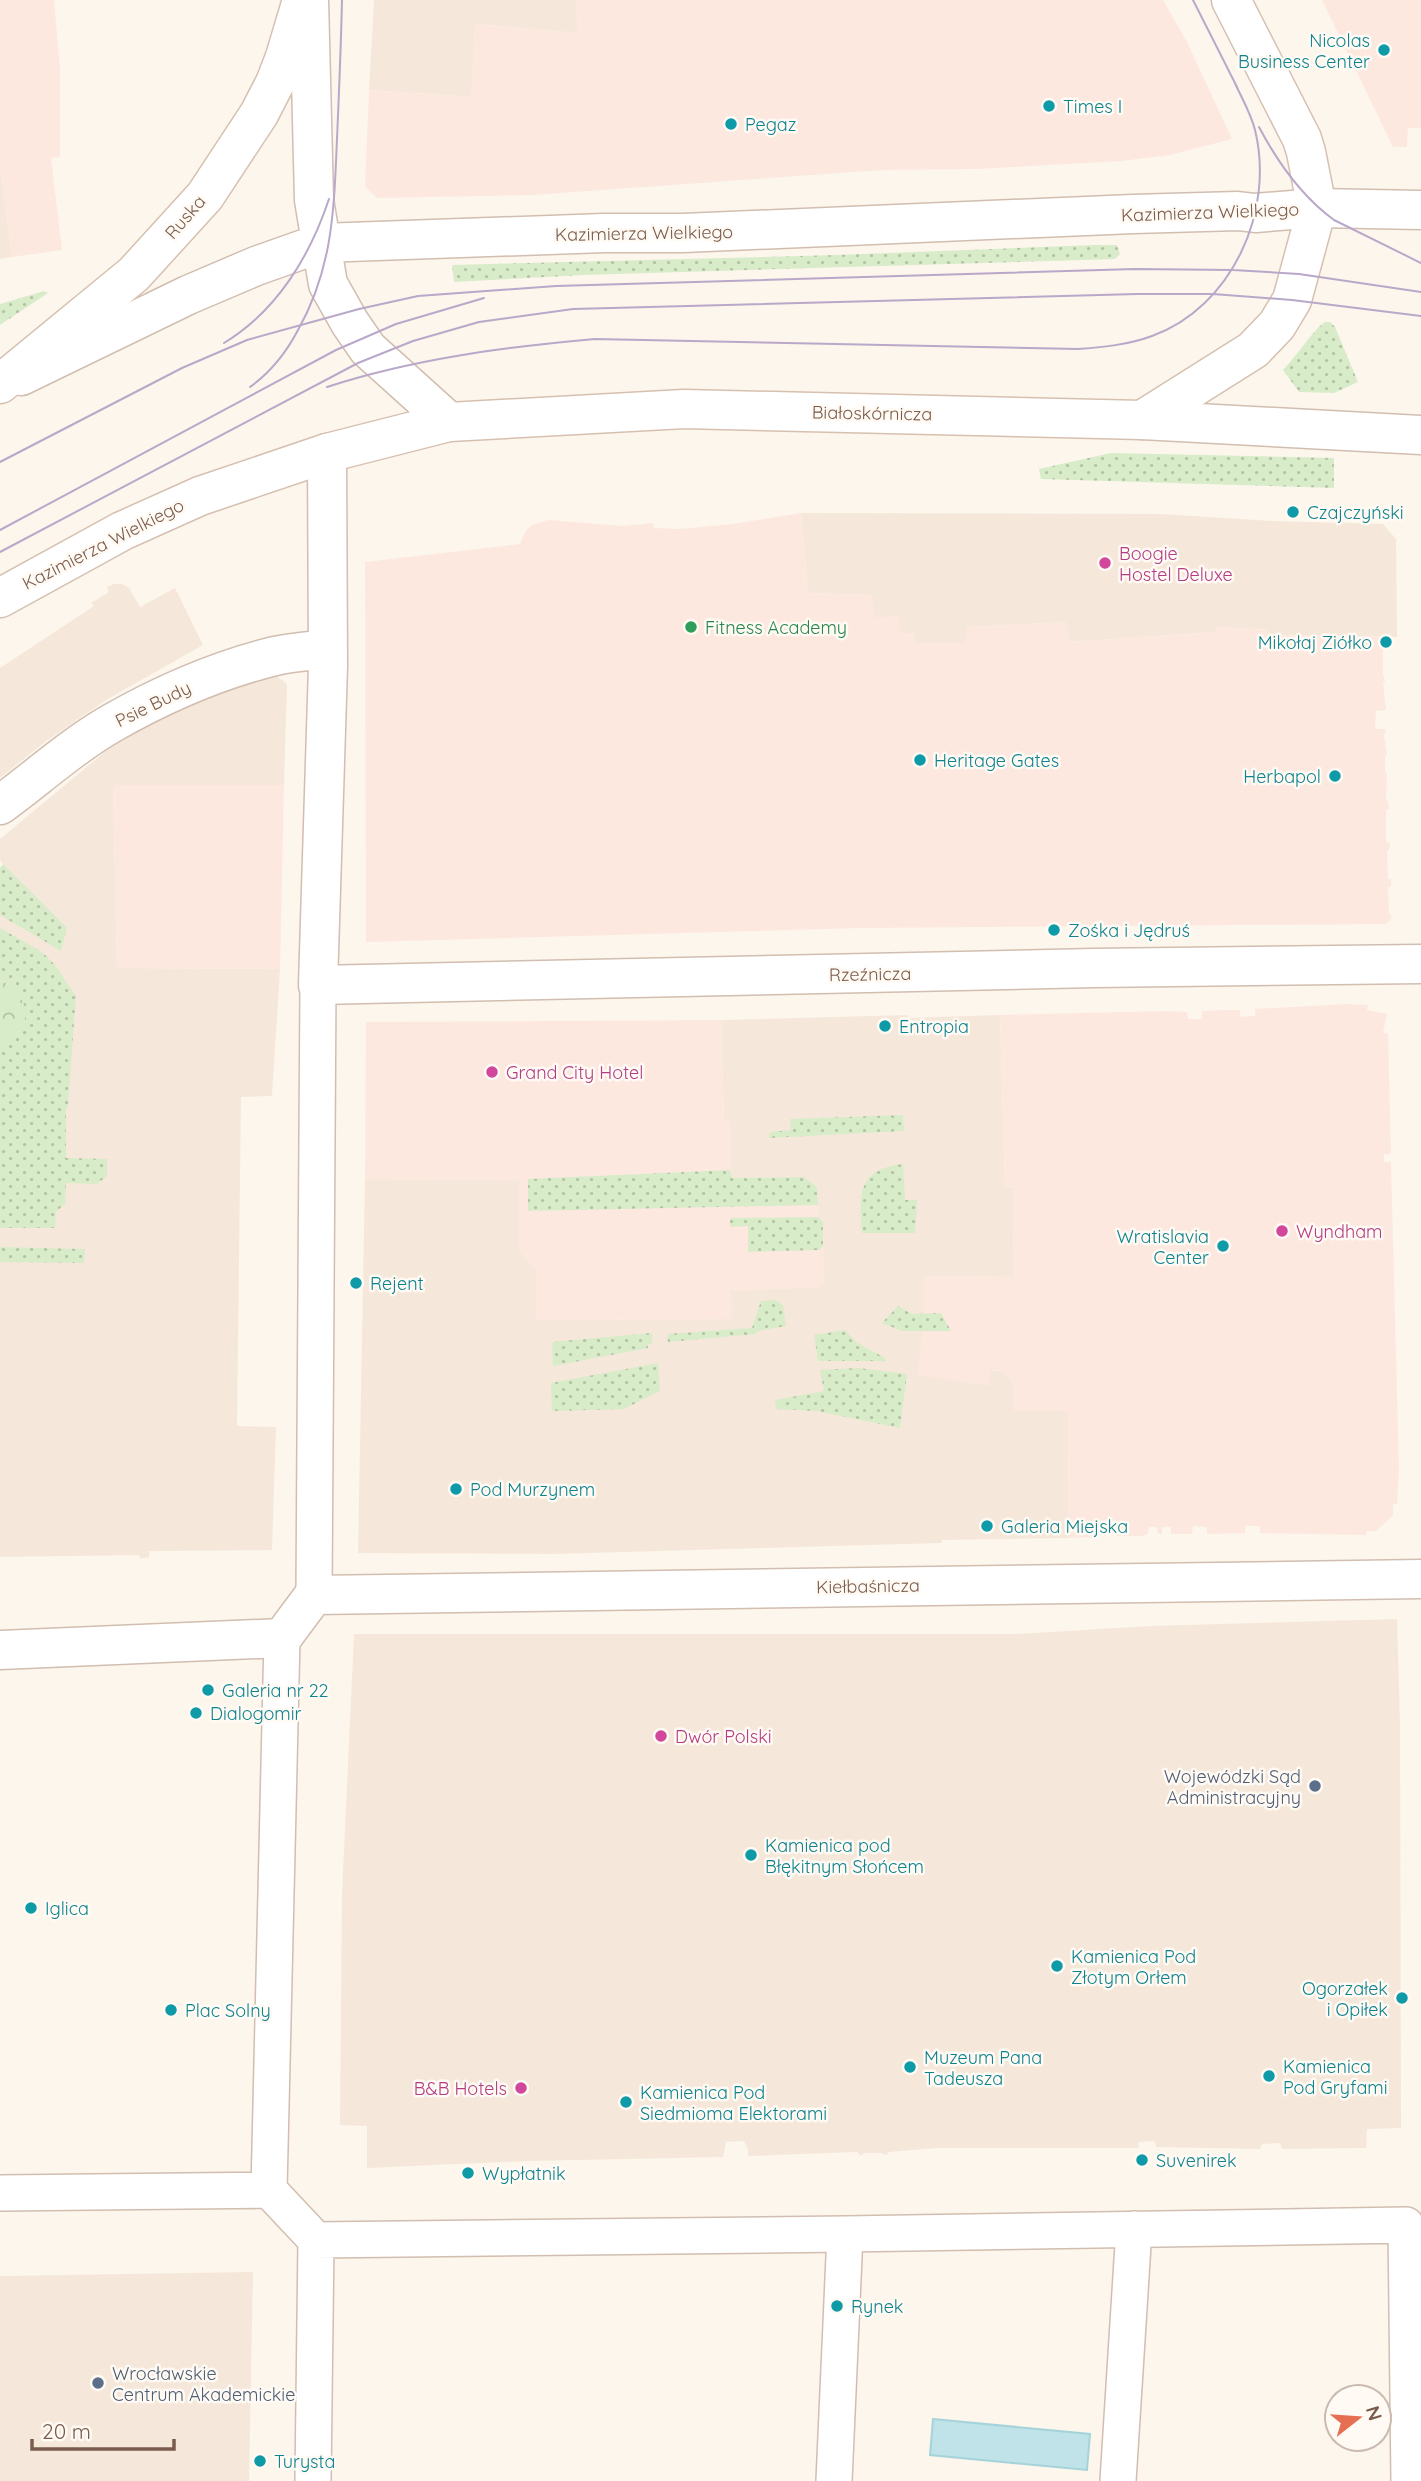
<svg xmlns="http://www.w3.org/2000/svg" width="1421" height="2481" viewBox="0 0 1421 2481" font-family="Quicksand,sans-serif">
  <defs>
    <pattern id="grass-dots" width="8" height="8" patternUnits="userSpaceOnUse" patternTransform="scale(1.75)"><rect width="8" height="8" fill="#d8ecc9"/><path d="M2 2h.1M6 6h.1" fill="none" stroke="#b4c2a5" stroke-width="1.8" stroke-linecap="round"/></pattern>
    <pattern id="forest-crowns" width="20" height="18" patternUnits="userSpaceOnUse" patternTransform="scale(1.75)"><rect width="20" height="18" fill="#d8ecc9"/><path d="M2 6a3 3 0 1 1 6 0M12 15a3 3 0 1 1 6 0" fill="none" stroke="#b4c2a5"/></pattern>
  </defs>
  <rect width="100%" height="100%" fill="#fdf6ec"/>
  <path fill="#f5e8da" d="M 374,0 L 576,0 L 578,33 L 475,24 L 472,97 L 369,90 Z
    M 0,164 L 12,257 L 0,259 Z
    M 801,513 L 1162,514 L 1272,521 L 1383,524 L 1396,539 L 1397,637 L 1267,635 L 1267,630 L 1218,627 L 1215,632 L 1069,642 L 1066,622 L 968,627 L 966,643 L 915,643 L 874,618 L 871,595 L 808,593 Z
    M 114,584 L 122,584 L 129,588 L 140,607 L 175,588 L 203,645 L 106,700 L 45,742 L 0,778 L 0,668 L 94,606 L 91,603 L 109,592 L 107,587 Z
    M 270,671 L 287,684 L 284,785 L 113,785 L 117,968 L 280,969 L 272,1096 L 241,1097 L 237,1426 L 276,1427 L 272,1550 L 149,1551 L 149,1557 L 145,1558 L 140,1558 L 139,1555 L 0,1557 L 0,868 L 3,864 L 0,860 L 0,839 L 130,731 Z
    M 908,1015 L 908,1018 L 1000,1015 L 1005,1187 L 1014,1188 L 1013,1277 L 924,1276 L 924,1315 L 990,1385 L 990,1370 L 1001,1371 L 1010,1378 L 1014,1388 L 1014,1411 L 1068,1411 L 1069,1538 L 942,1540 L 941,1543 L 555,1554 L 358,1553 L 365,1179 L 520,1180 L 521,1230 L 519,1230 L 536,1270 L 537,1320 L 732,1319 L 730,1290 L 796,1288 L 823,1246 L 823,1222 L 818,1217 L 817,1187 L 804,1177 L 731,1178 L 729,1121 L 724,1121 L 721,1020 Z
    M 1397,1619 L 1400,1724 L 1401,2128 L 1367,2129 L 1366,2148 L 1282,2149 L 1280,2143 L 1262,2144 L 1260,2149 L 1156,2147 L 1155,2141 L 1139,2142 L 1138,2148 L 936,2148 L 889,2152 L 886,2155 L 882,2153 L 864,2153 L 861,2156 L 857,2152 L 748,2156 L 748,2149 L 744,2141 L 726,2142 L 723,2157 L 529,2161 L 367,2168 L 367,2126 L 340,2125 L 342,1894 L 354,1634 L 1017,1634 L 1151,1626 Z
    M 253,2272 L 249,2481 L 0,2481 L 0,2276 Z"/>
  <path fill="#fde8e0" d="M 0,0 L 54,0 L 60,68 L 60,157 L 51,158 L 62,250 L 12,257 L 0,164 Z
    M 576,0 L 1163,0 L 1187,42 L 1232,139 L 1170,155 L 1122,161 L 977,169 L 883,170 L 532,195 L 377,198 L 365,186 L 369,90 L 471,97 L 475,24 L 578,33 Z
    M 1322,0 L 1421,0 L 1421,128 L 1408,128 L 1407,147 L 1393,147 Z
    M 801,513 L 808,593 L 871,595 L 874,618 L 899,616 L 900,633 L 914,633 L 915,643 L 966,643 L 967,627 L 1066,622 L 1069,642 L 1215,632 L 1217,627 L 1267,630 L 1268,635 L 1383,637 L 1383,674 L 1385,682 L 1383,683 L 1386,710 L 1376,711 L 1375,729 L 1386,729 L 1384,736 L 1387,756 L 1385,756 L 1385,772 L 1387,773 L 1386,800 L 1388,801 L 1389,809 L 1386,810 L 1386,842 L 1390,843 L 1389,850 L 1387,851 L 1388,879 L 1391,879 L 1391,887 L 1388,887 L 1389,913 L 1392,918 L 1386,924 L 862,928 L 366,942 L 365,562 L 520,544 L 526,530 L 532,525 L 548,520 L 624,526 L 653,523 L 654,528 L 680,529 L 733,524 Z
    M 113,785 L 284,785 L 280,969 L 117,968 Z
    M 1347,1004 L 1368,1005 L 1367,1010 L 1387,1014 L 1383,1033 L 1388,1034 L 1391,1154 L 1384,1154 L 1384,1162 L 1391,1162 L 1399,1470 L 1397,1504 L 1393,1504 L 1393,1515 L 1376,1531 L 1367,1531 L 1366,1535 L 1260,1533 L 1260,1526 L 1245,1526 L 1245,1533 L 1207,1534 L 1207,1527 L 1193,1526 L 1192,1534 L 1171,1534 L 1171,1527 L 1162,1527 L 1162,1534 L 1158,1534 L 1157,1527 L 1149,1527 L 1148,1534 L 1141,1536 L 1117,1536 L 1117,1531 L 1096,1531 L 1096,1537 L 1069,1538 L 1068,1411 L 1014,1411 L 1014,1388 L 1010,1378 L 1001,1371 L 990,1370 L 990,1386 L 918,1375 L 924,1315 L 924,1276 L 1013,1277 L 1014,1188 L 1005,1187 L 1000,1015 L 1168,1011 L 1187,1012 L 1188,1019 L 1202,1019 L 1202,1011 L 1222,1010 L 1240,1010 L 1240,1017 L 1255,1016 L 1255,1009 Z
    M 721,1020 L 724,1120 L 729,1121 L 731,1178 L 804,1177 L 817,1187 L 818,1217 L 823,1222 L 824,1271 L 823,1284 L 818,1288 L 731,1290 L 732,1319 L 536,1320 L 536,1270 L 519,1251 L 519,1180 L 365,1179 L 366,1022 Z"/>
  <path fill="url(#grass-dots)" d="M 1095,245 L 1117,245 L 1120,254 L 1115,259 L 583,275 L 454,282 L 452,265 L 837,255 Z
    M 44,291 L 48,293 L 0,325 L 0,304 Z
    M 1325,322 L 1330,322 L 1335,327 L 1358,382 L 1334,393 L 1299,392 L 1283,370 C 1295,358 1314,329 1325,322 Z
    M 1111,453 L 1334,458 L 1334,488 L 1041,479 L 1039,469 Z
    M 3,864 L 67,928 L 61,951 L 0,915 L 0,868 Z
    M 0,928 L 42,952 L 54,964 L 76,996 L 68,1104 L 66,1111 L 66,1158 L 107,1159 L 107,1176 L 97,1184 L 66,1183 L 65,1204 L 56,1212 L 55,1228 L 0,1228 L 0,1043 L 15,1035 L 9,984 L 0,980 Z
    M 903,1115 L 904,1131 L 769,1138 L 770,1132 L 791,1130 L 790,1119 Z
    M 903,1164 L 905,1200 L 917,1200 L 915,1233 L 862,1233 C 859,1195 857,1169 903,1164 Z
    M 730,1170 L 732,1178 L 804,1177 L 817,1187 L 818,1205 L 528,1211 L 528,1179 Z
    M 818,1217 L 823,1222 L 823,1246 L 819,1250 L 748,1252 L 748,1226 L 730,1227 L 730,1218 Z
    M 0,1247 L 85,1249 L 84,1263 L 0,1262 Z
    M 775,1300 L 783,1305 L 786,1326 L 758,1331 L 755,1334 L 668,1342 L 667,1334 L 752,1328 L 761,1301 Z
    M 898,1306 L 912,1314 L 941,1313 L 951,1331 L 902,1331 L 882,1323 Z
    M 845,1330 L 856,1342 L 885,1358 L 885,1361 L 818,1361 L 814,1335 Z
    M 652,1333 L 652,1343 L 648,1344 L 648,1348 L 553,1366 L 552,1342 Z
    M 658,1363 L 660,1391 L 624,1409 L 552,1411 L 551,1383 Z
    M 858,1368 L 907,1374 L 900,1428 L 817,1411 L 776,1409 L 775,1400 L 824,1391 L 820,1370 Z"/>
  <path fill="url(#forest-crowns)" d="M 0,980 C 21,990 37,1016 15,1035 C 12,1038 5,1040 0,1043 Z"/>
  <path fill="#bfe3e8" stroke="#a5d3da" stroke-width="2" d="M 933,2419 L 1090,2434 L 1087,2470 L 930,2455 Z"/>
  <g fill="none" stroke-linecap="round" stroke-linejoin="round">
    <g stroke="#d1beb0" stroke-width="38">
      <path id="pedestrian" d="M 314,1595 L 318,985
        M 269,2190 L 282,1638
        M 269,2190 L 316,2240
        M 0,2193 L 269,2190
        M 1406,2225 L 1409,2481
        M 316,2240 L 845,2234 L 1406,2225
        M 313,2481 L 316,2240
        M 834,2481 L 845,2234
        M 1118,2481 L 1134,2229"/>
    </g>
    <g stroke="#d1beb0" stroke-width="41">
      <path id="minor" d="M 327,453 L 328,666 L 318,985 L 1094,968 L 1421,964
        M 0,805 C 37,778 72,746 112,723 C 163,694 218,670 275,656 C 292,652 310,651 328,649
        M 0,1650 L 282,1638 L 314,1595 L 1421,1579"/>
    </g>
    <g stroke="#d1beb0" stroke-width="41">
      <path id="tertiary" d="M 309,0 L 314,200 L 328,284 L 350,323 L 368,349 L 449,422
        M 21,376 L 188,295 L 256,266 L 321,243 L 604,233 L 683,233 L 1133,214 L 1238,211 L 1255,213 L 1317,208 L 1421,210
        M 1142,420 L 1421,435"/>
    </g>
    <g stroke="#d6c0b0" stroke-width="41">
      <path id="secondary" d="M 0,384 L 134,274 L 205,196 L 259,114 L 275,83 L 285,57 L 302,0
        M 0,598 L 122,531 L 200,496 L 327,453 L 449,422 L 684,409 L 1142,420 L 1253,350 L 1277,325 L 1292,300 L 1317,208 L 1306,152 L 1302,139 L 1231,0"/>
    </g>
    <use href="#pedestrian" stroke="#fff" stroke-width="35"/>
    <use href="#minor" stroke="#fff" stroke-width="38"/>
    <use href="#tertiary" stroke="#fff" stroke-width="38"/>
    <use href="#secondary" stroke="#fff" stroke-width="38"/>
    <path stroke="#b9a8c9" stroke-width="2" d="M 1193,0 L 1237,87
      M 1259,127 C 1278,163 1301,196 1334,220 L 1421,263
      M 224,343 C 277,311 310,256 329,199
      M 250,387 C 271,372 286,353 298,330 C 333,268 334,209 337,139 C 339,93 341,46 342,0
      M 327,387 C 413,359 505,347 595,339 L 1078,349 C 1103,347 1128,345 1152,336 C 1232,307 1275,211 1255,130 C 1251,113 1241,97 1234,81
      M 0,462 L 182,368 L 247,340 L 359,309 L 418,296 L 556,286 L 1135,269 L 1233,270 L 1299,274 L 1421,292
      M 0,530 L 336,350 L 396,324 L 484,298
      M 0,552 L 358,363 L 413,341 L 479,322 L 573,309 L 1137,294 L 1213,294 L 1292,300 L 1421,316"/>
  </g>
  <g fill="#0f9aa8" stroke="#fffaf3" stroke-width="2.5">
    <circle cx="1384" cy="50" r="7"/>
    <circle cx="1049" cy="106" r="7"/>
    <circle cx="731" cy="124" r="7"/>
    <circle cx="1293" cy="512" r="7"/>
    <circle cx="1386" cy="642" r="7"/>
    <circle cx="920" cy="760" r="7"/>
    <circle cx="1335" cy="776" r="7"/>
    <circle cx="1054" cy="930" r="7"/>
    <circle cx="885" cy="1026" r="7"/>
    <circle cx="1223" cy="1246" r="7"/>
    <circle cx="356" cy="1283" r="7"/>
    <circle cx="456" cy="1489" r="7"/>
    <circle cx="987" cy="1526" r="7"/>
    <circle cx="208" cy="1690" r="7"/>
    <circle cx="196" cy="1713" r="7"/>
    <circle cx="751" cy="1855" r="7"/>
    <circle cx="31" cy="1908" r="7"/>
    <circle cx="1057" cy="1966" r="7"/>
    <circle cx="1402" cy="1998" r="7"/>
    <circle cx="171" cy="2010" r="7"/>
    <circle cx="910" cy="2067" r="7"/>
    <circle cx="1269" cy="2076" r="7"/>
    <circle cx="626" cy="2102" r="7"/>
    <circle cx="1142" cy="2160" r="7"/>
    <circle cx="468" cy="2173" r="7"/>
    <circle cx="837" cy="2306" r="7"/>
    <circle cx="260" cy="2461" r="7"/>
  </g>
  <g fill="#d1479c" stroke="#fffaf3" stroke-width="2.5">
    <circle cx="1105" cy="563" r="7"/>
    <circle cx="492" cy="1072" r="7"/>
    <circle cx="1282" cy="1231" r="7"/>
    <circle cx="661" cy="1736" r="7"/>
    <circle cx="521" cy="2088" r="7"/>
  </g>
  <circle fill="#2e9e5b" stroke="#fffaf3" stroke-width="2.5" cx="691" cy="627" r="7"/>
  <g fill="#5c6f8a" stroke="#fffaf3" stroke-width="2.5">
    <circle cx="1315" cy="1786" r="7"/>
    <circle cx="98" cy="2383" r="7"/>
  </g>
  <g text-anchor="middle" dominant-baseline="central" stroke-width="5" stroke-linejoin="round" paint-order="stroke">
    <g font-size="18" fill="#0d838f" stroke="#fffaf3" text-anchor="start">
      <text x="1370" y="40" text-anchor="end">Nicolas<tspan x="1370" dy="21">Business Center</tspan></text>
      <text x="1063" y="106">Times I</text>
      <text x="745" y="124">Pegaz</text>
      <text x="1307" y="512">Czajczyński</text>
      <text x="1372" y="642" text-anchor="end">Mikołaj Ziółko</text>
      <text x="934" y="760">Heritage Gates</text>
      <text x="1321" y="776" text-anchor="end">Herbapol</text>
      <text x="1068" y="930">Zośka i Jędruś</text>
      <text x="899" y="1026">Entropia</text>
      <text x="1209" y="1236" text-anchor="end">Wratislavia<tspan x="1209" dy="21">Center</tspan></text>
      <text x="370" y="1283">Rejent</text>
      <text x="470" y="1489">Pod Murzynem</text>
      <text x="1001" y="1526">Galeria Miejska</text>
      <text x="222" y="1690">Galeria nr 22</text>
      <text x="210" y="1713">Dialogomir</text>
      <text x="765" y="1845">Kamienica pod<tspan x="765" dy="21">Błękitnym Słońcem</tspan></text>
      <text x="45" y="1908">Iglica</text>
      <text x="1071" y="1956">Kamienica Pod<tspan x="1071" dy="21">Złotym Orłem</tspan></text>
      <text x="1388" y="1988" text-anchor="end">Ogorzałek<tspan x="1388" dy="21">i Opiłek</tspan></text>
      <text x="185" y="2010">Plac Solny</text>
      <text x="924" y="2057">Muzeum Pana<tspan x="924" dy="21">Tadeusza</tspan></text>
      <text x="1283" y="2066">Kamienica<tspan x="1283" dy="21">Pod Gryfami</tspan></text>
      <text x="640" y="2092">Kamienica Pod<tspan x="640" dy="21">Siedmioma Elektorami</tspan></text>
      <text x="1156" y="2160">Suvenirek</text>
      <text x="482" y="2173">Wypłatnik</text>
      <text x="851" y="2306">Rynek</text>
      <text x="274" y="2461">Turysta</text>
    </g>
    <g font-size="18" fill="#7a5c4d" stroke="#fffaf3">
      <text transform="translate(1210 212) rotate(-2)">Kazimierza Wielkiego</text>
      <text transform="translate(185 217) rotate(-49)">Ruska</text>
      <text transform="translate(644 233) rotate(-1)">Kazimierza Wielkiego</text>
      <text transform="translate(872 413) rotate(1)">Białoskórnicza</text>
      <text transform="translate(103 544) rotate(-27)">Kazimierza Wielkiego</text>
      <text transform="translate(153 704) rotate(-26)">Psie Budy</text>
      <text transform="translate(870 974) rotate(-1)">Rzeźnicza</text>
      <text transform="translate(868 1586) rotate(-1)">Kiełbaśnicza</text>
    </g>
    <g font-size="18" fill="#b23c85" stroke="#fffaf3" text-anchor="start">
      <text x="1119" y="553">Boogie<tspan x="1119" dy="21">Hostel Deluxe</tspan></text>
      <text x="506" y="1072">Grand City Hotel</text>
      <text x="1296" y="1231">Wyndham</text>
      <text x="675" y="1736">Dwór Polski</text>
      <text x="507" y="2088" text-anchor="end">B&amp;B Hotels</text>
    </g>
    <g font-size="18" fill="#27864d" stroke="#fffaf3" text-anchor="start">
      <text x="705" y="627">Fitness Academy</text>
    </g>
    <g font-size="18" fill="#4e5e75" stroke="#fffaf3" text-anchor="end">
      <text x="1301" y="1776">Wojewódzki Sąd<tspan x="1301" dy="21">Administracyjny</tspan></text>
      <text x="112" y="2373" text-anchor="start">Wrocławskie<tspan x="112" dy="21">Centrum Akademickie</tspan></text>
    </g>
  </g>
  <g transform="translate(1358 2418) rotate(73)"><circle r="33" fill="#fffaf3" stroke="#cabbb1" stroke-width="2"/>
  <path d="M0-5L12 26L0 18L-12 26Z" fill="#e76f51"/>
  <text y="-10" font-size="19" font-weight="bold" text-anchor="middle" fill="#7a5c4d">N</text>
  </g>
  <path d="M32 2439v10h142v-10" fill="none" stroke="#7a5c4d" stroke-width="3.5"/>
  <text x="42" y="2439" font-size="21" fill="#7a5c4d" stroke="#fffaf3" stroke-width="5" paint-order="stroke">20 m</text>
</svg>
